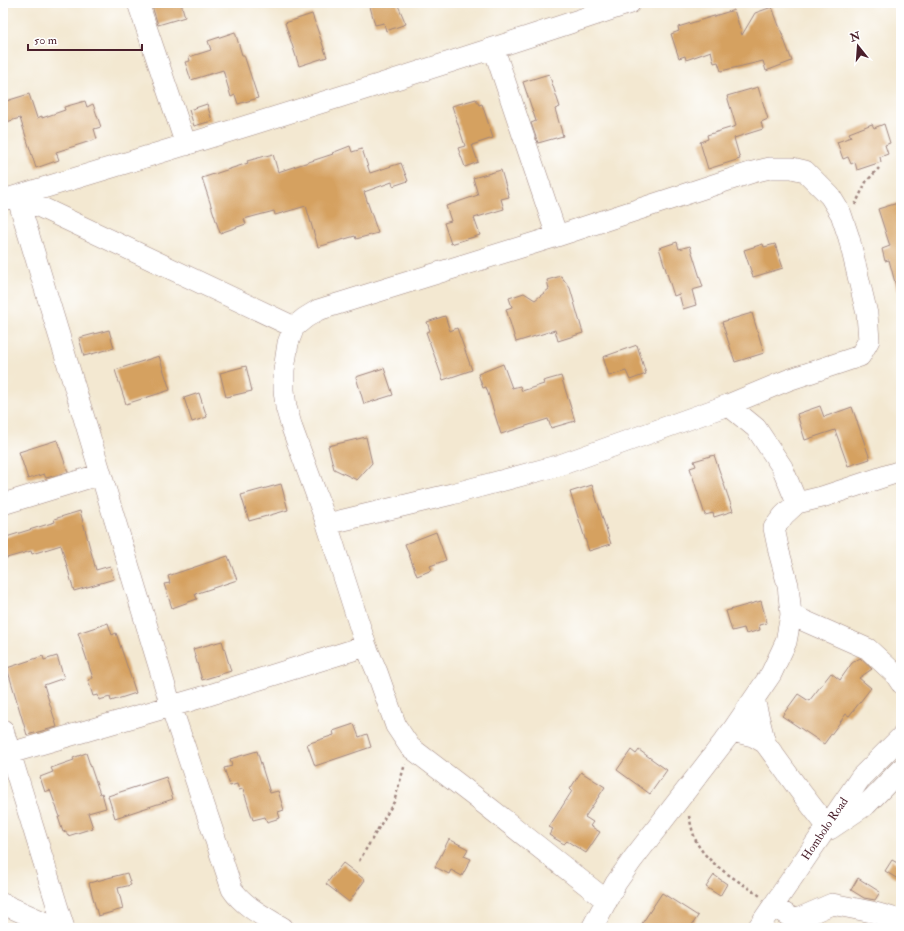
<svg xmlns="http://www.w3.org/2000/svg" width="904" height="931" viewBox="0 0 904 931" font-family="'IM FELL Double Pica',serif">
  <rect width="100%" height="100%" fill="#fff"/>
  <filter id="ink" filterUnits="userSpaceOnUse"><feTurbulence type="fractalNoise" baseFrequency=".025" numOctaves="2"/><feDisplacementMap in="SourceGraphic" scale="8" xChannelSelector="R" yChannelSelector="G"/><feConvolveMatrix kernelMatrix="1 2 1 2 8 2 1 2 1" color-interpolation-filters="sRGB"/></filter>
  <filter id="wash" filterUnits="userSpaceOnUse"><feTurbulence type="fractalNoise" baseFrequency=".012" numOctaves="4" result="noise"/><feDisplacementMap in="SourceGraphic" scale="16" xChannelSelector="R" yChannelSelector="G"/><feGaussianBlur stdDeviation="0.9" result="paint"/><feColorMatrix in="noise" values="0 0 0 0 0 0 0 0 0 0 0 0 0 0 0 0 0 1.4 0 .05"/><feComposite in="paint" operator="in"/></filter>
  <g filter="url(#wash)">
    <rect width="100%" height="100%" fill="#f3e8d1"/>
    <g id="blocks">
      <path fill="#d5a160" d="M 151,3 L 181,3 L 185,17 L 158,25 Z
        M 369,3 L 397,3 L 406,24 L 386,31 L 384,23 L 375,25 Z
        M 772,7 L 792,61 L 766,71 L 763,61 L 721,71 L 718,62 L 714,63 L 711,51 L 686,60 L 685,56 L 679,58 L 671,34 L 679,31 L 678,27 L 734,10 L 742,35 L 755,13 Z
        M 312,14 L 327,57 L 299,66 L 285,23 Z
        M 235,32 L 242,55 L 244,55 L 258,98 L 238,104 L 235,95 L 231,97 L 223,70 L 191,80 L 185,62 L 190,61 L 189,57 L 211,50 L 208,41 Z
        M 549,74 L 560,107 L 555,109 L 563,136 L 538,143 L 531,123 L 536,121 L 523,82 Z
        M 758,87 L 768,119 L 761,122 L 763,129 L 734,138 L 740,159 L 708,169 L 700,142 L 708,139 L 707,135 L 736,126 L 727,96 Z
        M 29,94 L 37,118 L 42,116 L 42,118 L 65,110 L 64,107 L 85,101 L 87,107 L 93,104 L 101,127 L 94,129 L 97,139 L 56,152 L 59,160 L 36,168 L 20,118 L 3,123 L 3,102 Z
        M 476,99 L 479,105 L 482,104 L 493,138 L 472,145 L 478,162 L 465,167 L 458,148 L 465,146 L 452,106 Z
        M 207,104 L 212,121 L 194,126 L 189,110 Z
        M 872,124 L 874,128 L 884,124 L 890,143 L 885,145 L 888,154 L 880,157 L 881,162 L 857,170 L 855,162 L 851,164 L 848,157 L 843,159 L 837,142 L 851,137 L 849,133 Z
        M 350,146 L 352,152 L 362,149 L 370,173 L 401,163 L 408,181 L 393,186 L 392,182 L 364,192 L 378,233 L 356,239 L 355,236 L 318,247 L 306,206 L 275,215 L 274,211 L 244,219 L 246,224 L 220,233 L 202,178 L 248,163 L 247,161 L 273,154 L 278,172 L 333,154 L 332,153 Z
        M 501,170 L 509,197 L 501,199 L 504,209 L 474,218 L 480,235 L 451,244 L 444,223 L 451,221 L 446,206 L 478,195 L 473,178 Z
        M 901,202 L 901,290 L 897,290 L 889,260 L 885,261 L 882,249 L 890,246 L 878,209 Z
        M 677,242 L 679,249 L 690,246 L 703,287 L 692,290 L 696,305 L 683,309 L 679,294 L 674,296 L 659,248 Z
        M 763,244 L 764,247 L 775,244 L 783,268 L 753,277 L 744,250 Z
        M 561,276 L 570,288 L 583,333 L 558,341 L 555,330 L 516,342 L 506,309 L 512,307 L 509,298 L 524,293 L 535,300 L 549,289 L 547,280 Z
        M 752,313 L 764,353 L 735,362 L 722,322 Z
        M 445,316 L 450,331 L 457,328 L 472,370 L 443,380 L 426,332 L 430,331 L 427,322 Z
        M 109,330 L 114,348 L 84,356 L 79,338 Z
        M 637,345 L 646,374 L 630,380 L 626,371 L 609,376 L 603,357 Z
        M 159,356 L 170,390 L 126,404 L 115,370 Z
        M 503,364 L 512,388 L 520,386 L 522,391 L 544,384 L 543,381 L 561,376 L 575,421 L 551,428 L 548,419 L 501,434 L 486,387 L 483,388 L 478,374 Z
        M 246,366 L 252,391 L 226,397 L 220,373 Z
        M 384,368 L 393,395 L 364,404 L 356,377 Z
        M 199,393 L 207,417 L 192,422 L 184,398 Z
        M 820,406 L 824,417 L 852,407 L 870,459 L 848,466 L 835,430 L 805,440 L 797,414 Z
        M 366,437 L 372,463 L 357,480 L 334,469 L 328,446 Z
        M 57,440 L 68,472 L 46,478 L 44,474 L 28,479 L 19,452 Z
        M 714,455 L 733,511 L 714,517 L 713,513 L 705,515 L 690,468 L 696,466 L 694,461 Z
        M 281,484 L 288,510 L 249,521 L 241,495 Z
        M 592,485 L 611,544 L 589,551 L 570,492 Z
        M 80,511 L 96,570 L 110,566 L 114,579 L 74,591 L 61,545 L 32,554 L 31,551 L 3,559 L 3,538 L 55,522 L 54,519 Z
        M 436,532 L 446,560 L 430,566 L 432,570 L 417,576 L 405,544 Z
        M 228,556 L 237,580 L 195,594 L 197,599 L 172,608 L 164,584 L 170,583 L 168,576 Z
        M 761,601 L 767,623 L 759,625 L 760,630 L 746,634 L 744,628 L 732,631 L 726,611 Z
        M 108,623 L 112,635 L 116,633 L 136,693 L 111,701 L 110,697 L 99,700 L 98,695 L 93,696 L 88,680 L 93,678 L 78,633 Z
        M 222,641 L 231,671 L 202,680 L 193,649 Z
        M 43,656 L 44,660 L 57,656 L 64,678 L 44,685 L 57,727 L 27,735 L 7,668 Z
        M 860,658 L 872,669 L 859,678 L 871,688 L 849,716 L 846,714 L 824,744 L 782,716 L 798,694 L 809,701 L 831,673 L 840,680 L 852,663 Z
        M 354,724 L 359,737 L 367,734 L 371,747 L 315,766 L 307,744 L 334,735 L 333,731 Z
        M 631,750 L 636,754 L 639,750 L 667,770 L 650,794 L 617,770 Z
        M 257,751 L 270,793 L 278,791 L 284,810 L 278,812 L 280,818 L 267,822 L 265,817 L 253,820 L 243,789 L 239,790 L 237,784 L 230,786 L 224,768 L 232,766 L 230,759 Z
        M 86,753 L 100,794 L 102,793 L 106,808 L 88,813 L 93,828 L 68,836 L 66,831 L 63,832 L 58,817 L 60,817 L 50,790 L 45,792 L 40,777 L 53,772 L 51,768 L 74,760 L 73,758 Z
        M 581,772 L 605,787 L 585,817 L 593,822 L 590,826 L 600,832 L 586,853 L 567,841 L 564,844 L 549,835 L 553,829 L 549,827 L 572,791 L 570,789 Z
        M 166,777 L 173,799 L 115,818 L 108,796 Z
        M 449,839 L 468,849 L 464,856 L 471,859 L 462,876 L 451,870 L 449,874 L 435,867 Z
        M 892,860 L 901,865 L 901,881 L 885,871 Z
        M 343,863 L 365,880 L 349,902 L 326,884 Z
        M 127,873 L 131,885 L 118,888 L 123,909 L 98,916 L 89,883 Z
        M 714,875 L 727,884 L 720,896 L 706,887 Z
        M 858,878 L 880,892 L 875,900 L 864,898 L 851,890 Z
        M 662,893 L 698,916 L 690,928 L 639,928 Z"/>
    </g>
  </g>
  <g filter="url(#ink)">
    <use href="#blocks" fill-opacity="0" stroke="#9e847e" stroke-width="1"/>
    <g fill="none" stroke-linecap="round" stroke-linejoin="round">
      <g stroke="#9e847e" stroke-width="22">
        <path id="minor" d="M 138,3 L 186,145
          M 494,49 L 557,236
          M 17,196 L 171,706 L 232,889 C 243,906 265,917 283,928
          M 17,196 L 294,327
          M 3,200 C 213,137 422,73 630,3
          M 728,405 L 756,428 L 782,467 L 797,503
          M 3,504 L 101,474
          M 327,524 L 452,494 L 560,465 L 728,405 L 788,380 L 860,356 L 869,340 L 867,314 L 849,238 L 841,214 L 830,196 L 805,171 L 792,168 L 770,168 L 753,172 L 557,236 L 318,310 L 305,318 L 294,327 L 288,343 L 284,370 L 284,390 L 286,407 L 292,428 L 327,524 L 366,646 L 377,672 L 396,726 L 410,747 L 487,806 L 607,901
          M 791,615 L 868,649 L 895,674 L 901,683
          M 754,699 L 765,743
          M 3,730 L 64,928
          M 732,731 L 753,736 L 765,743 L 800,791 L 827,826
          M 10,753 L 206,696 L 366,646
          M 830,829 L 867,804 L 901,769
          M 3,904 L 57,928
          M 773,906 L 795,920 L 832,904 L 872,912 L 901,920
          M 592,928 L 616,883 L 633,859 L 732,731 L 771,674 L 786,642 L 791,615 L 788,585 L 779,552 L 774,528 L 784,515 L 797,503 L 822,497 L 901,471
          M 758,928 L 861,777 L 901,737"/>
      </g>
      <path stroke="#9e847e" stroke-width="2.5" stroke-dasharray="3 3" stroke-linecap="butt" d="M 855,205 L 866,182 L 879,168
        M 689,816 C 691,825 693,835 697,843 C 709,866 740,881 760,896
        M 359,861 L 394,802 L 405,764"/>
      <use href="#minor" stroke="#fff" stroke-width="21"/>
    </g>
  </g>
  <g text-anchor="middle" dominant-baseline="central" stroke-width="3" stroke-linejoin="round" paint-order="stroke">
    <g font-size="12" fill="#4a1f2b" stroke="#fff">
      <text transform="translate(825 829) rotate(-56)">Hombolo Road</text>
    </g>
  </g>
  <rect width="904" height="931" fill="none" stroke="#fff" stroke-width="16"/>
  <g transform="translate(858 46) rotate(343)" stroke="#ffffff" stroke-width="3" paint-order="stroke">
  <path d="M0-3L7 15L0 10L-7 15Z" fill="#4a1f2b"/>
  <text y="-6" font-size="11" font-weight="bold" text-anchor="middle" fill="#4a1f2b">N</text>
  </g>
  <path d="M28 44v6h114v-6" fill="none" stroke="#4a1f2b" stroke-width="2"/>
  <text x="34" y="44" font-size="12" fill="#4a1f2b" stroke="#ffffff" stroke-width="3" paint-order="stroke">50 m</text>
</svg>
